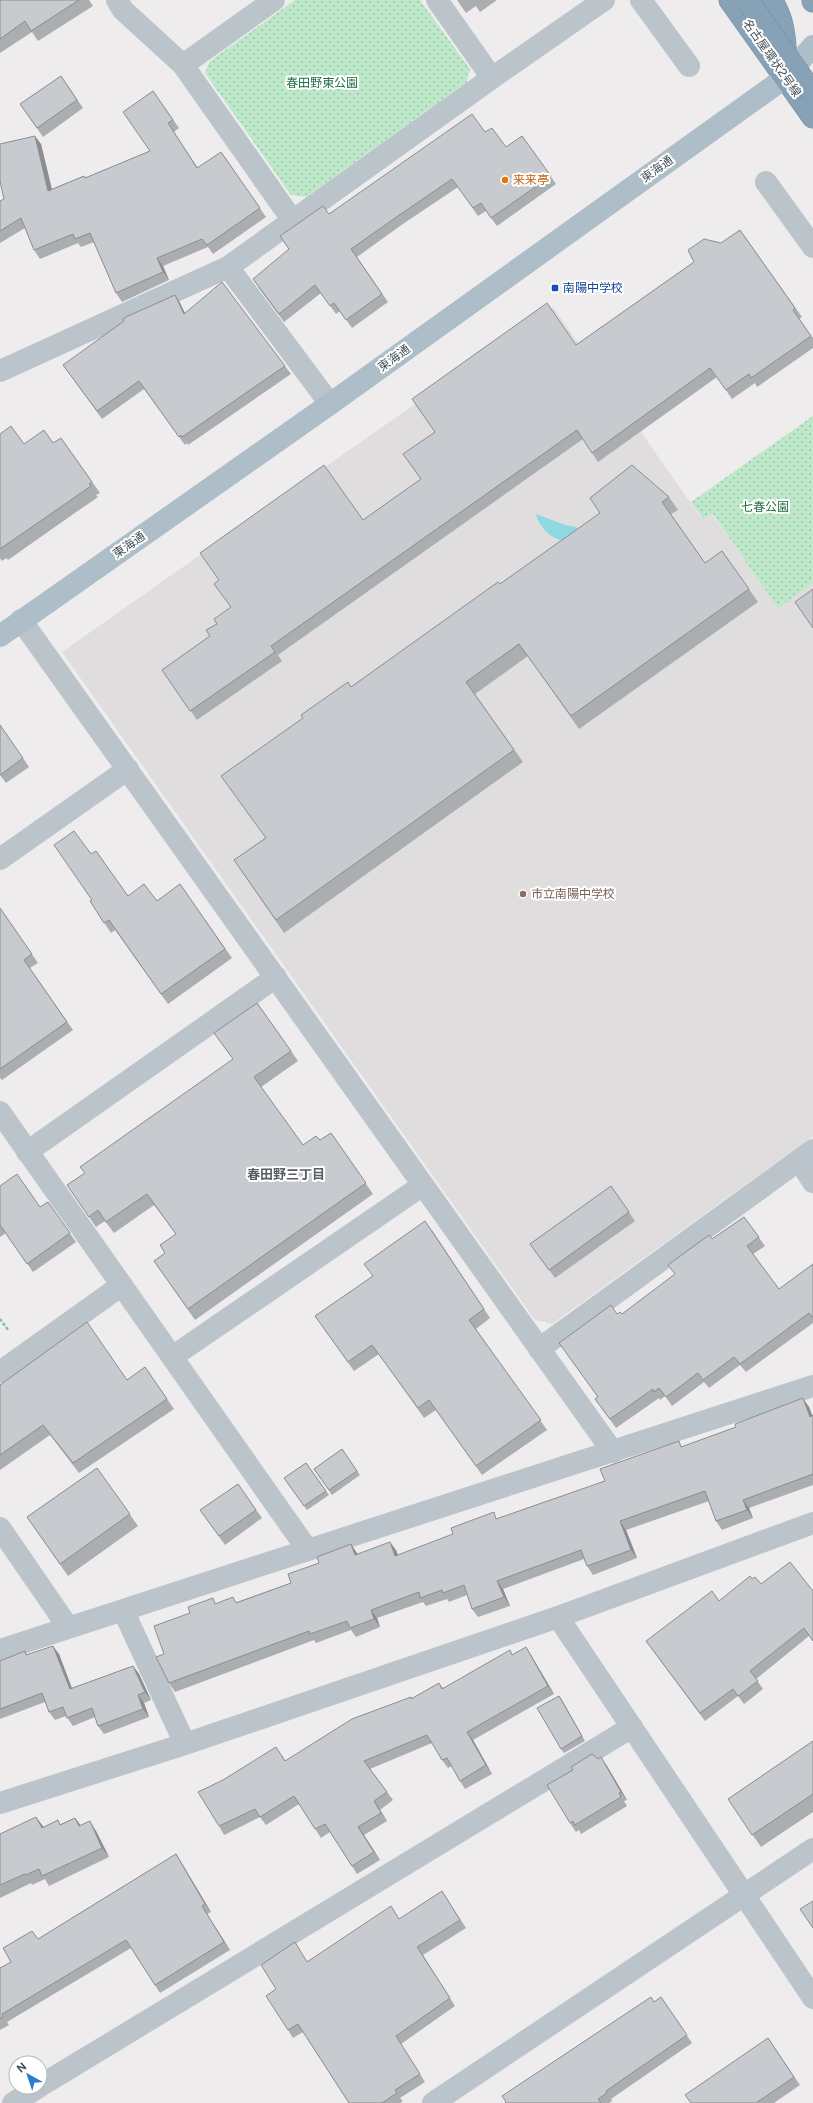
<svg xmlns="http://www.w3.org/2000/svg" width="813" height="2103" viewBox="0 0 813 2103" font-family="'Public Sans','Noto Sans JP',sans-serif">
  <defs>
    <pattern id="grass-dots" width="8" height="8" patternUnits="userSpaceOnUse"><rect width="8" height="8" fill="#bde9ca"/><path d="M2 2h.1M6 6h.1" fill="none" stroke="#9bbfa7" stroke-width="1.8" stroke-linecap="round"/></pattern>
  </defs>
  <rect width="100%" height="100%" fill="#eeecec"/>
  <path fill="#dfdddd" d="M 553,307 L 702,519 L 711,513 L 778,607 L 813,583 L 813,1136 L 552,1324 L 535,1320 L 62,652 Z"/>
  <path fill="url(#grass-dots)" d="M 295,0 L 420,0 L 470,69 L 467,82 L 306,197 L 291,195 L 205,73 L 210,61 Z
    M 813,416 L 813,583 L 778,608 L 712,513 L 703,519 L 691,502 Z"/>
  <path fill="#8ed8e2" d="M 536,514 L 565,525 L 576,527 L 579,531 L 568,542 C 553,540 540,529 536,514 Z"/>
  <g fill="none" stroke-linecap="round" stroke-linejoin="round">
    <g stroke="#738ea2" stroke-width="23">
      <path id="highway" d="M 730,0 L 813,117
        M 771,0 C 784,18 785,41 786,62
        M 813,0 L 813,1"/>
    </g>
    <path stroke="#79c498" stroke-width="2.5" stroke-dasharray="3 2" stroke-linecap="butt" d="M 0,1319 L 9,1331"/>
    <path stroke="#bbc4ca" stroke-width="22" d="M 117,0 L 123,10 L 183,65 L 293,221
      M 641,0 L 689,66
      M 183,65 L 274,0
      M 492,78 L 604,0
      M 766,182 L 813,247
      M 228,267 L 330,404
      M 0,371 L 228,267 L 492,78 L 437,0
      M 21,620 L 613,1452
      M 0,859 L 128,769
      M 0,1112 L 307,1549
      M 27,1152 L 276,977
      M 799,1160 L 813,1182
      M 539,1349 L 813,1150
      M 172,1357 L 423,1185
      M 0,1372 L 122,1285
      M 0,1528 L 68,1627
      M 123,1610 L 185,1744
      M 558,1617 L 813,1998
      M 0,1650 L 813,1386
      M 0,1803 L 185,1744 L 558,1617 L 813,1523
      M 40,2086 L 632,1727
      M 13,2103 L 39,2087
      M 433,2103 L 813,1849"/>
    <path stroke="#aebec9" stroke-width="22" d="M 0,636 L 330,404 L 786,77 L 813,46"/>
    <use href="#highway" stroke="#87a2b7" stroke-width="22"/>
    <g stroke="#738ea2" stroke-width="23" stroke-linecap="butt">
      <path id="highway-bridge" d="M 747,0 L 813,93"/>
    </g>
    <use href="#highway-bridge" stroke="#87a2b7" stroke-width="22"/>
  </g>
  <path fill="#abaeb1" d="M 0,0 L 89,0 L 93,6 L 38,41 L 32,32 L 0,53 Z
    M 457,0 L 497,0 L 480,12 L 476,6 L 466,13 Z
    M 61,76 L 83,108 L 43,137 L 20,104 Z
    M 153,91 L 179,128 L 174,132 L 198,168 L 221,152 L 266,217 L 213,254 L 208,247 L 163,266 L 169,280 L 122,302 L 116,293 L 94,242 L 81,247 L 78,243 L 40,259 L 34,250 L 25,228 L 0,243 L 0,201 L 4,199 L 41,144 L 52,189 L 84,176 L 86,178 L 150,151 Z
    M 485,132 L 506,147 L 522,136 L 556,184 L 497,226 L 486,211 L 478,216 L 458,187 L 400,226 L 357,257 L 388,302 L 352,328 L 340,311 L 336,314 L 321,293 L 284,322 L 258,287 L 289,249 L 329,214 Z
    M 740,230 L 802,317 L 799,319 L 813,338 L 813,348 L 757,387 L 755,383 L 732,399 L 717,377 L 598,462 L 583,439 L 278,655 L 282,661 L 197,720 L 162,670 L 210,636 L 217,624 L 231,607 L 363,520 L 421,479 L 576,345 Z
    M 175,295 L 180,303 L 185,313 L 285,366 L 291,374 L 188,445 L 187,443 L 185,445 L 144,389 L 102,419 L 63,365 Z
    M 0,434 L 24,444 L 54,443 L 61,438 L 100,493 L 96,495 L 98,497 L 72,515 L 8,560 L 6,558 L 2,561 L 0,558 Z
    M 669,497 L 678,510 L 671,514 L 705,563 L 722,551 L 758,602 L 579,729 L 528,656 L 475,694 L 523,762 L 284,933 L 234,860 L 265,838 L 351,687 L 500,584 Z
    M 23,758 L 29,767 L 6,783 L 0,775 Z
    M 91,854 L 128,896 L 157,901 L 180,884 L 232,958 L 168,1004 L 115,930 L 111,933 L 90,901 L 92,900 Z
    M 0,908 L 38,963 L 30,968 L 73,1030 L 2,1080 L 0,1078 Z
    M 257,1003 L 298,1061 L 261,1087 L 303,1145 L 320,1140 L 331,1133 L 373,1194 L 195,1320 L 154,1261 L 165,1253 L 176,1234 L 154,1205 L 114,1233 L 105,1221 L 96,1227 L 67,1185 L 85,1173 L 233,1059 Z
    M 0,1186 L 40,1207 L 48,1202 L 76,1242 L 33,1272 L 6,1233 L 0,1237 Z
    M 611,1186 L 635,1221 L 555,1278 L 530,1244 Z
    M 744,1217 L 765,1246 L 753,1254 L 779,1289 L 813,1264 L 813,1323 L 746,1372 L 740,1365 L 709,1388 L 704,1382 L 672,1406 L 665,1396 L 660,1400 L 659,1398 L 616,1428 L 595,1399 L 598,1397 L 617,1314 L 622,1314 L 675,1275 L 712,1239 Z
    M 432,1230 L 490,1318 L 476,1329 L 547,1430 L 482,1475 L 436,1410 L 424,1418 L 379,1354 L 354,1371 L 315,1316 L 373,1276 Z
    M 145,1367 L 174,1409 L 79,1473 L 50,1435 L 0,1470 L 0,1385 L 127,1380 Z
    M 809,1407 L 812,1416 L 813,1415 L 813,1485 L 749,1508 L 753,1518 L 722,1530 L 716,1521 L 709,1501 L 626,1530 L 637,1558 L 593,1575 L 587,1566 L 584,1559 L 503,1589 L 510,1606 L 478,1617 L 472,1609 L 467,1595 L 449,1602 L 447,1599 L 426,1606 L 423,1602 L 377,1618 L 380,1627 L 356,1637 L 351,1630 L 316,1643 L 314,1640 L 175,1692 L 169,1683 L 164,1654 L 216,1603 L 237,1602 L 291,1583 L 319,1563 L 358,1554 L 396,1550 L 398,1555 L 605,1481 L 683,1446 Z
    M 342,1449 L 360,1475 L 332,1495 L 314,1469 Z
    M 306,1463 L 329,1495 L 307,1510 L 284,1478 Z
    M 97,1468 L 138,1526 L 68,1576 L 27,1517 Z
    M 238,1484 L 262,1518 L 225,1545 L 200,1510 Z
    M 752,1579 L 761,1584 L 813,1591 L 809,1636 L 756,1679 L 763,1689 L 744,1704 L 738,1696 L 705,1721 L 651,1648 Z
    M 25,1651 L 27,1655 L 59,1654 L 72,1688 L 133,1666 L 139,1674 L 151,1700 L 144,1703 L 149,1717 L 104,1734 L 98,1726 L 95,1717 L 73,1726 L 66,1716 L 55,1720 L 49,1712 L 45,1702 L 0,1719 L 0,1661 Z
    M 513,1655 L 531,1655 L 554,1694 L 473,1740 L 492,1774 L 465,1789 L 460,1781 L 452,1766 L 448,1768 L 442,1760 L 432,1743 L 370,1769 L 393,1800 L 380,1810 L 387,1821 L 364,1835 L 380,1860 L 357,1874 L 330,1832 L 321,1838 L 299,1804 L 266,1825 L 260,1817 L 224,1835 L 219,1826 L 282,1755 L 285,1761 L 411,1697 L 412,1699 L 439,1683 L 443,1688 Z
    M 559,1696 L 585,1741 L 564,1753 L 561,1749 Z
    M 813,1741 L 813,1812 L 761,1847 L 728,1799 Z
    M 607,1766 L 627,1800 L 624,1801 L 627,1806 L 581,1834 L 579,1830 L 576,1832 L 570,1823 Z
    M 75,1818 L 80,1825 L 96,1831 L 109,1857 L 49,1886 L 45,1879 L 32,1885 L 31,1883 L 0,1898 L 0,1834 L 61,1824 Z
    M 176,1854 L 181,1862 L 211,1912 L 207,1914 L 230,1950 L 160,1993 L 131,1948 L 7,2022 L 9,2025 L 0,2030 L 0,1968 L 11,1962 L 38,1939 Z
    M 447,1899 L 466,1928 L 423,1955 L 455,2006 L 401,2044 L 425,2082 L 400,2098 L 403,2101 L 400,2103 L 349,2103 L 303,2032 L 293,2038 L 288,2030 L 276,1989 L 308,1961 L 400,1919 Z
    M 661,1997 L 692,2043 L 611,2099 L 612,2101 L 609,2103 L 505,2103 Z
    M 768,2038 L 800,2085 L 774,2103 L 691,2103 Z"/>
  <path fill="#8b8d90" d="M 35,136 L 41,144 L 54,199 L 48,191 Z
    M 157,258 L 163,266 L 169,280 L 163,272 Z
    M 175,295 L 180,303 L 189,322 L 184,314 Z
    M 803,1398 L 809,1407 L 813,1417 L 810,1417 Z
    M 743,1500 L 749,1508 L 753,1518 L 747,1510 Z
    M 620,1521 L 626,1530 L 637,1558 L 631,1550 Z
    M 390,1542 L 396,1550 L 401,1564 L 395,1556 Z
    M 351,1544 L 357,1553 L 361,1563 L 355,1555 Z
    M 497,1581 L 503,1589 L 510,1606 L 504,1597 Z
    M 371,1610 L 377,1618 L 380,1627 L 374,1619 Z
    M 53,1646 L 59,1654 L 75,1697 L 70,1689 Z
    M 526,1647 L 531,1655 L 554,1694 L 548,1686 Z
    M 133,1666 L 139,1674 L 151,1700 L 145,1692 Z
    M 138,1695 L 144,1703 L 149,1717 L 143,1709 Z
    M 559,1696 L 562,1700 L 585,1741 L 582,1736 Z
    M 467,1732 L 473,1740 L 492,1774 L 486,1765 Z
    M 601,1757 L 607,1766 L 627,1800 L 621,1792 Z
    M 374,1801 L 380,1810 L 387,1821 L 381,1813 Z
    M 36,1817 L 43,1826 L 48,1838 L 42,1828 Z
    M 75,1818 L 82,1827 L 79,1826 Z
    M 90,1821 L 96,1831 L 109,1857 L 102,1848 Z
    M 358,1827 L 364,1835 L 380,1860 L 374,1852 Z
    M 176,1854 L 181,1862 L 211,1912 L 205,1904 Z
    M 202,1906 L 207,1914 L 230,1950 L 224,1942 Z"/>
  <path fill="#c7cace" stroke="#8b8d90" d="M 0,0 L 79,0 L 31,31 L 25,21 L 0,39 Z
    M 61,76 L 77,100 L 37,128 L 20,104 Z
    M 153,91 L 173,120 L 168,123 L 197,168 L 221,152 L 260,208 L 207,245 L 202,239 L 157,258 L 163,272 L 116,293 L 90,233 L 75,239 L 73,234 L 34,250 L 21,218 L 0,231 L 0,201 L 4,199 L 0,181 L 0,144 L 35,136 L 48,191 L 84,176 L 85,178 L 150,151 L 123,112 Z
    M 472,114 L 485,132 L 492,128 L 506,147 L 522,136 L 551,176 L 491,218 L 481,203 L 473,208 L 452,179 L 395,218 L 351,249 L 382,294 L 346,320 L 334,303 L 330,306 L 315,285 L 279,314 L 253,279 L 289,249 L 280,236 L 323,206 L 329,214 Z
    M 740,230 L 795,308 L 793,310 L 811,336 L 751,378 L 749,374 L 726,390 L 710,368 L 592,453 L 577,430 L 271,646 L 275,652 L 190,711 L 162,670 L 210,636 L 206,630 L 217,624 L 214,619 L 231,607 L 214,584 L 219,580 L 200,553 L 324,465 L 363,520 L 421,479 L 403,454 L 435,432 L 412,399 L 547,303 L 576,345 L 694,262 L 688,250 L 704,239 L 721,243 Z
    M 222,282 L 285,366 L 182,437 L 181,435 L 179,437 L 139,381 L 97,411 L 63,365 L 124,321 L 123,319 L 126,317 L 175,295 L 184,314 Z
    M 11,426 L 24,444 L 44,430 L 53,443 L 61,438 L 92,482 L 89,484 L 91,486 L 0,549 L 0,434 Z
    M 632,465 L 669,497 L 662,502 L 705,563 L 722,551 L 749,589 L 571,716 L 519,644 L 466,682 L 514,750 L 276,920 L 234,860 L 266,838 L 221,776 L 303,718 L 301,715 L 348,682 L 351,687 L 498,582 L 500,584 L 600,513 L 590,498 Z
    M 813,589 L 813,628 L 795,602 Z
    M 0,725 L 23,758 L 0,775 Z
    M 74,831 L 91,854 L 96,851 L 128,896 L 144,884 L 157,901 L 180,884 L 225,949 L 161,994 L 109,920 L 104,923 L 90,901 L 92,900 L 54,845 Z
    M 0,908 L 32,954 L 24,960 L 67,1022 L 0,1069 Z
    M 257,1003 L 291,1051 L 254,1077 L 303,1145 L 316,1136 L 320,1140 L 331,1133 L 366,1183 L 188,1309 L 154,1261 L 165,1253 L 160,1245 L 176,1234 L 147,1194 L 106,1222 L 98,1210 L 89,1217 L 67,1185 L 85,1173 L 80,1167 L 233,1059 L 214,1033 Z
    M 17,1174 L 40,1207 L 48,1202 L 70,1233 L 27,1264 L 0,1225 L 0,1186 Z
    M 611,1186 L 629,1212 L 549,1270 L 530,1244 Z
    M 744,1217 L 759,1237 L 747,1246 L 779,1289 L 813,1264 L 813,1318 L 809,1313 L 740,1364 L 734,1357 L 703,1380 L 698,1373 L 666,1397 L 659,1388 L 654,1392 L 653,1389 L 610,1419 L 595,1399 L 598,1397 L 559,1343 L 611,1305 L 617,1314 L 620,1312 L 622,1314 L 675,1274 L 668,1265 L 709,1235 L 712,1239 Z
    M 425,1221 L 484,1309 L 469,1320 L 541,1420 L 476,1466 L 429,1400 L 418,1408 L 372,1345 L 348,1362 L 315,1316 L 373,1276 L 364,1264 Z
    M 87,1322 L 127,1380 L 145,1367 L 167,1399 L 73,1463 L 43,1425 L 0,1455 L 0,1385 Z
    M 803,1398 L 810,1417 L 813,1415 L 813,1474 L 743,1500 L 747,1510 L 716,1521 L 705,1491 L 620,1521 L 631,1550 L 587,1566 L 581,1550 L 497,1581 L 504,1597 L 472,1609 L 464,1585 L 443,1593 L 442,1590 L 420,1598 L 419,1592 L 371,1610 L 374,1619 L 350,1628 L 347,1621 L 310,1634 L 309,1631 L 169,1683 L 156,1657 L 164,1654 L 154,1626 L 190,1613 L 188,1607 L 213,1598 L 215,1604 L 233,1597 L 236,1603 L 291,1583 L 288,1574 L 319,1563 L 317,1557 L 351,1544 L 355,1555 L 390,1542 L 395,1556 L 453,1534 L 451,1528 L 494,1512 L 496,1519 L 605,1481 L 600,1469 L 679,1441 L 681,1447 L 736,1427 L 735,1424 Z
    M 342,1449 L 357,1471 L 329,1490 L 314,1469 Z
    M 306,1463 L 326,1491 L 304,1506 L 284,1478 Z
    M 97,1468 L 130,1514 L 60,1564 L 27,1517 Z
    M 238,1484 L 256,1510 L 219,1536 L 200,1510 Z
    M 790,1562 L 813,1591 L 813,1641 L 804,1628 L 750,1671 L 758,1681 L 738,1696 L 733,1689 L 700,1713 L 646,1641 L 712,1591 L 719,1601 L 750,1576 L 752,1579 L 755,1577 L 761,1584 Z
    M 53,1646 L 70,1689 L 133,1666 L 145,1692 L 138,1695 L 143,1709 L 98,1726 L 92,1708 L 67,1718 L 63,1707 L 49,1712 L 42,1693 L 0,1709 L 0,1661 L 25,1651 L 26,1655 Z
    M 526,1647 L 548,1686 L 467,1732 L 486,1765 L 460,1781 L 447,1758 L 442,1760 L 427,1735 L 364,1761 L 387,1792 L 374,1801 L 381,1813 L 358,1827 L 374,1852 L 352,1866 L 325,1824 L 315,1829 L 294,1796 L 260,1817 L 255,1809 L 219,1826 L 198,1792 L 223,1780 L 276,1747 L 285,1761 L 352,1719 L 411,1697 L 411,1699 L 439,1683 L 442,1689 L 510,1650 L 512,1655 Z
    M 559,1696 L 582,1736 L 561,1749 L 537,1708 Z
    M 813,1741 L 813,1794 L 752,1835 L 728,1799 Z
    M 592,1754 L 598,1759 L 601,1757 L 621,1792 L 619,1793 L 621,1797 L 575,1825 L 573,1821 L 570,1823 L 547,1785 L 573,1770 L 571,1767 Z
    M 36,1817 L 42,1828 L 58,1820 L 60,1825 L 75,1818 L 79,1826 L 90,1821 L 102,1848 L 42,1876 L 39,1869 L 26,1875 L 25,1874 L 0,1885 L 0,1834 Z
    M 176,1854 L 205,1904 L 202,1906 L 224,1942 L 155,1985 L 126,1940 L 2,2014 L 3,2017 L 0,2019 L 0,1968 L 11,1962 L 3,1948 L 32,1931 L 38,1939 Z
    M 442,1891 L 460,1920 L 417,1947 L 450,1998 L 396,2036 L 420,2074 L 395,2090 L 397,2093 L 382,2103 L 349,2103 L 298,2024 L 288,2030 L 266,1996 L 276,1989 L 261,1965 L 295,1942 L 307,1962 L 391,1906 L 399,1919 Z
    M 813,1901 L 813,1928 L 800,1909 Z
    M 651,1997 L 654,2002 L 661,1997 L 687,2035 L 606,2091 L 607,2093 L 598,2099 L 601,2103 L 505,2103 L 506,2102 L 502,2096 Z
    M 768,2038 L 794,2077 L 756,2103 L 691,2103 L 685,2095 Z"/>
  <circle fill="#e8710a" stroke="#fff" stroke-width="1.5" cx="505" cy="180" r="4"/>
  <rect fill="#1a4fb4" stroke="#fff" stroke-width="1.5" x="551" y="284" width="8" height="8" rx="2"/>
  <circle fill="#8d6e63" stroke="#fff" stroke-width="1.5" cx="523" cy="894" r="4"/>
  <g text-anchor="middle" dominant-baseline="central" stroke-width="4" stroke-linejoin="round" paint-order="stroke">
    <g font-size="12" fill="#465157" stroke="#fff">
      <text transform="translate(772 58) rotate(55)">名古屋環状2号線</text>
      <text transform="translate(657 169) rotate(-36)">東海通</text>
      <text transform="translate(394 358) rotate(-36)">東海通</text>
      <text transform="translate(129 545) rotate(-35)">東海通</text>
    </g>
    <g font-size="12" fill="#1f7141" stroke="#fff">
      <text x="322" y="83">春田野東公園</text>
      <text x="765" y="507">七春公園</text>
    </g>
    <g font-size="12" fill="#c56008" stroke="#fff" text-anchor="start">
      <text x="513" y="180">来来亭</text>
    </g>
    <g font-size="12" fill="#164399" stroke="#fff" text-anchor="start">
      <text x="563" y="288">南陽中学校</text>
    </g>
    <g font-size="12" fill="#785e54" stroke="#fff" text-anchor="start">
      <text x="531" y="894">市立南陽中学校</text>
    </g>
    <g font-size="13" font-weight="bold" fill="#595d60" stroke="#fff">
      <text x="286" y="1174">春田野三丁目</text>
    </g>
  </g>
  <g transform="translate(28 2075) rotate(320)"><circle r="19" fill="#ffffff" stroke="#b5b9bc"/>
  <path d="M0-3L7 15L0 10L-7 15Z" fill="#297dcb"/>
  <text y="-6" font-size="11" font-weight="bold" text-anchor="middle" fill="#465157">N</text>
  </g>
</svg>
